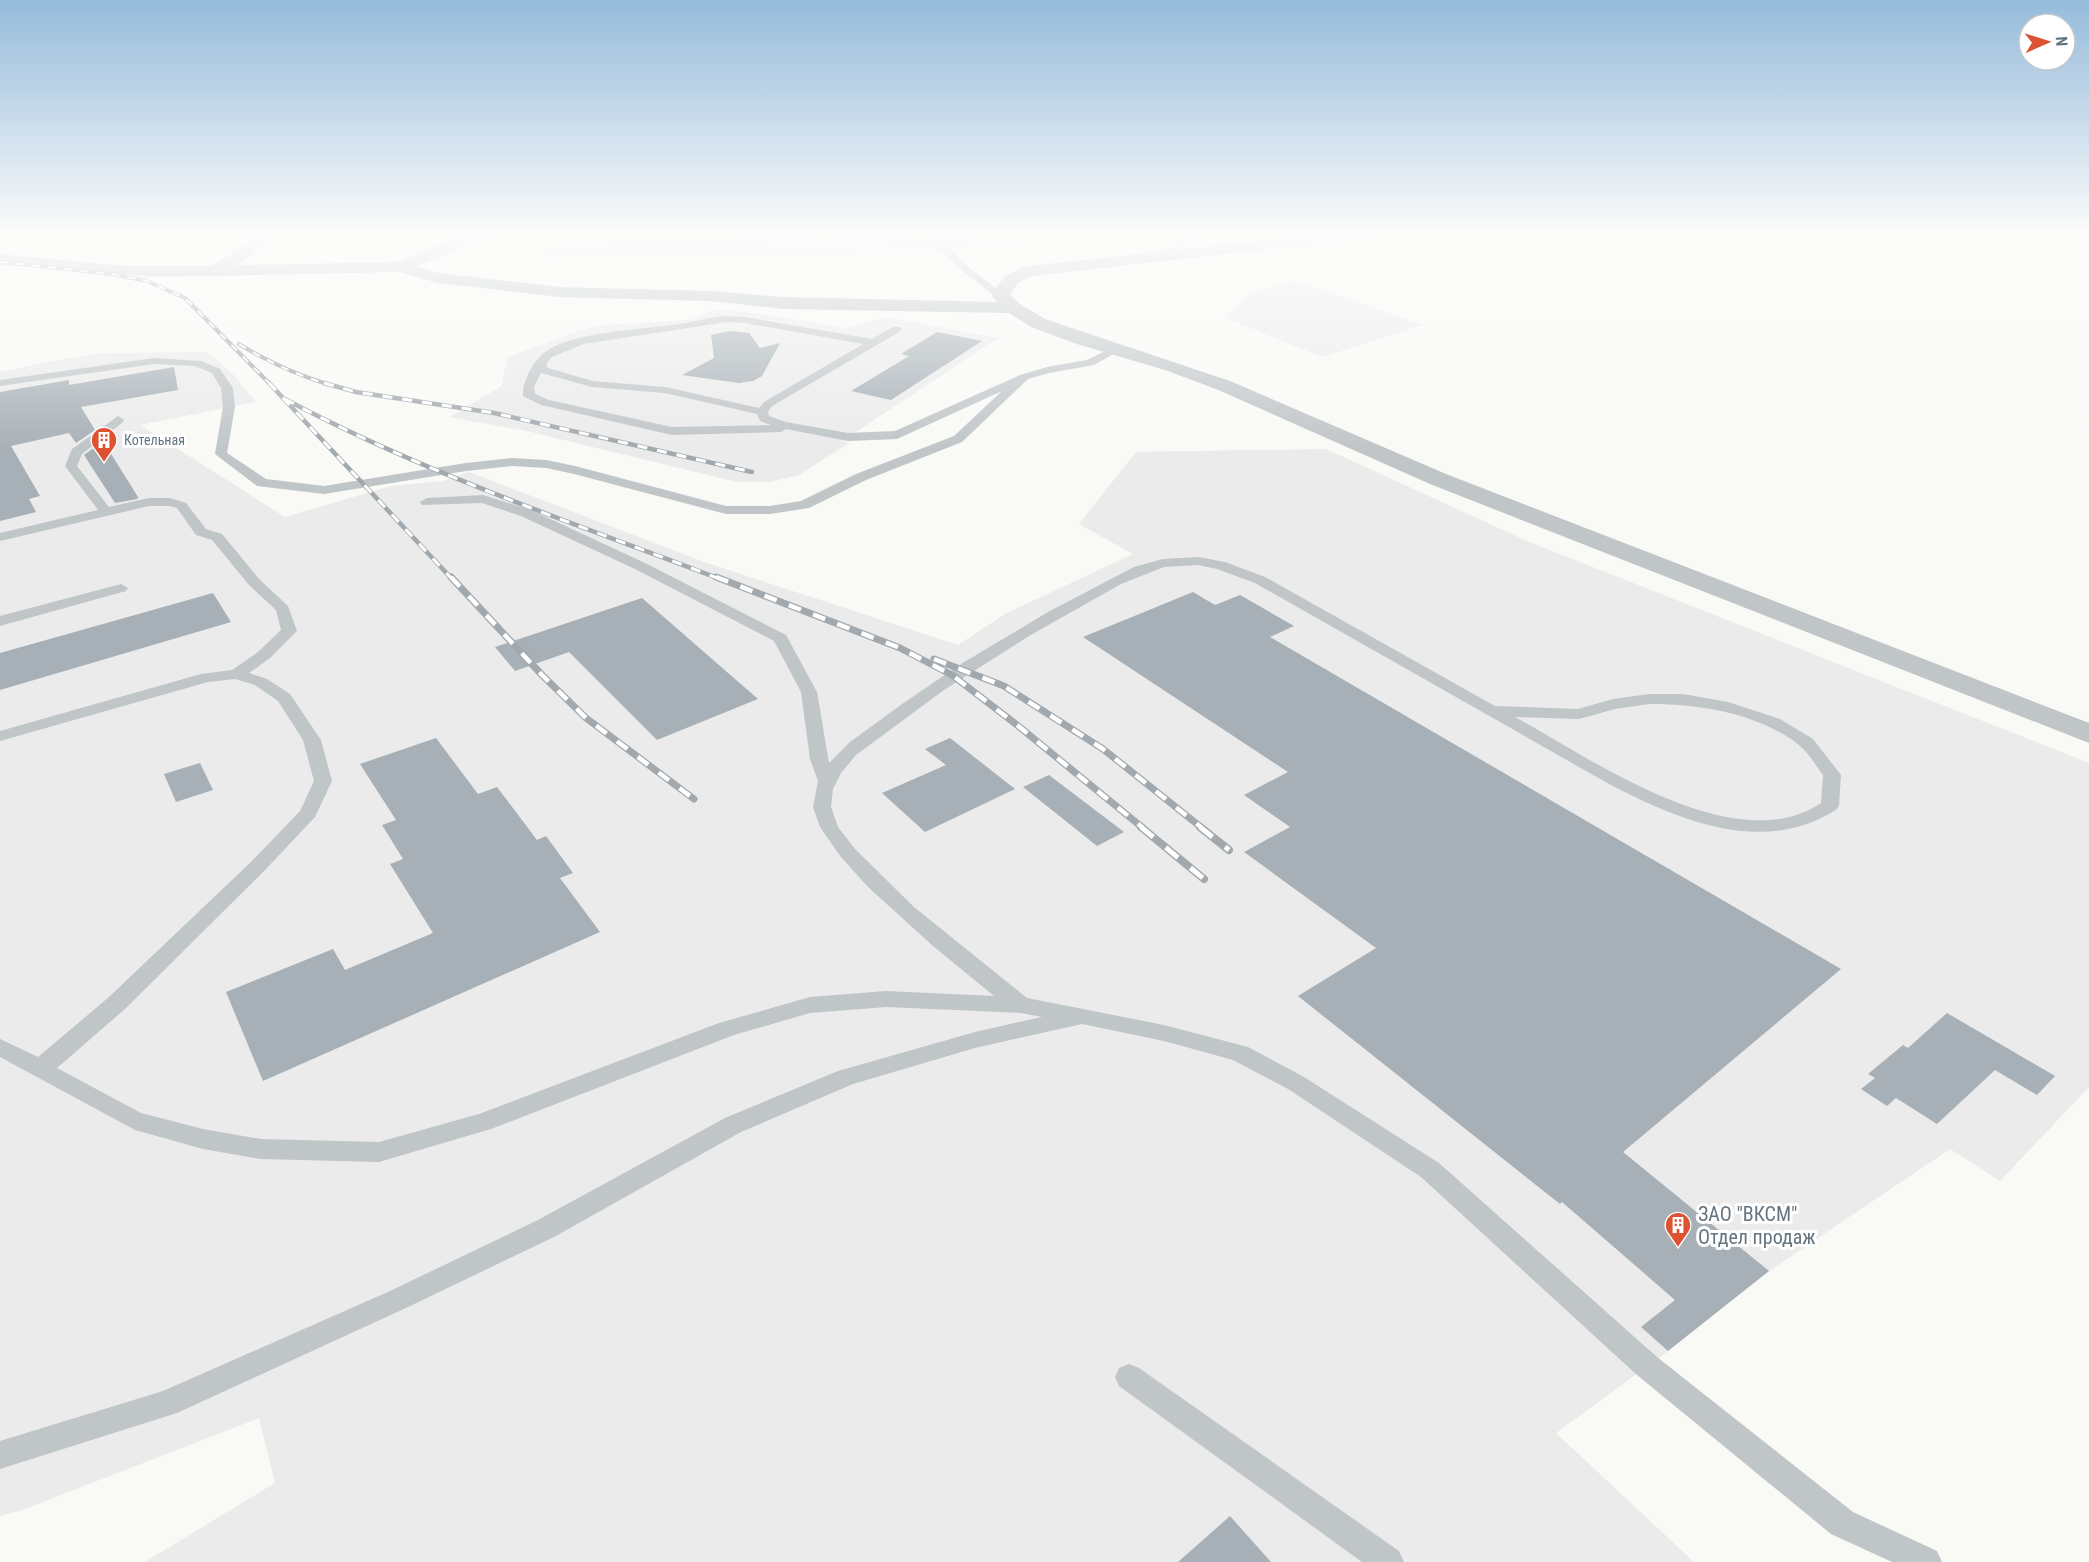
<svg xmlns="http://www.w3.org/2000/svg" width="2089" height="1562" viewBox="0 0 2089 1562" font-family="'Roboto Condensed',sans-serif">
  <rect width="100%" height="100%" fill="#f9f9f6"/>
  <path fill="#eaebea" d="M 559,233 L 1022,233 L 1008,253 L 541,258 Z
    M 1296,281 L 1423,325 L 1322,357 L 1226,318 L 1248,294 Z
    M 714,309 L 768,315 L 844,328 L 886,317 L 998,338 L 842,441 L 849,443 L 799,475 L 769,482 L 737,482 L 527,431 L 449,417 L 502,386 L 507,357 L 592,326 L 689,320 Z
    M 203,352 L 208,353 L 234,375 L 256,402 L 140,425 L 285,517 L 391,486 L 443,481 L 469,472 L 704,562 L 958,645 L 1005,614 L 1133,554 L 1079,524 L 1136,452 L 1326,449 L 1527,541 L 2089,763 L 2089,1087 L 2000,1181 L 1950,1149 L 1769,1271 L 1668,1351 L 1556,1433 L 1694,1562 L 145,1562 L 275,1483 L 259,1418 L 22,1510 L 0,1516 L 0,372 L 57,360 L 104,353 Z"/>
  <path fill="#a7b0b6" d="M 730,331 L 749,333 L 760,348 L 780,343 L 762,376 L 753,381 L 739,383 L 682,375 L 714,358 L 711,335 Z
    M 937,332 L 982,341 L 891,400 L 851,391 L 909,356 L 901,354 Z
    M 174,367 L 178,390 L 81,407 L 95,430 L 76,443 L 69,433 L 11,446 L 40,496 L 29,499 L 36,512 L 0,521 L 0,392 L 69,380 L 69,385 Z
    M 103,441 L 138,497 L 137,499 L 115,503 L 84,455 Z
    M 1193,592 L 1215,605 L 1240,595 L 1294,626 L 1270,637 L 1841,969 L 1623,1152 L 1769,1271 L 1668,1351 L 1641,1327 L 1675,1300 L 1562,1202 L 1560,1204 L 1298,996 L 1376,948 L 1244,852 L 1290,827 L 1244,795 L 1288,772 L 1083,637 Z
    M 213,593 L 231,622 L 0,690 L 0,653 Z
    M 642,598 L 758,699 L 657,740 L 569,652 L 515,671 L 495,647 Z
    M 436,738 L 478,794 L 497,787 L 537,840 L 546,836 L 573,873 L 560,878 L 600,932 L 263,1081 L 226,992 L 333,949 L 345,970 L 433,933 L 390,864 L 403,859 L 382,825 L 396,820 L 360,764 Z
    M 950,738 L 1015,789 L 925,832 L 882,793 L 946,765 L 925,749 Z
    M 200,763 L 213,790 L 176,802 L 164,774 Z
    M 1049,775 L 1124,832 L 1097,846 L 1023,787 Z
    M 1947,1013 L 2055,1076 L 2037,1095 L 1995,1070 L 1937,1124 L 1896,1098 L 1887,1106 L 1861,1089 L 1875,1078 L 1868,1074 L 1903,1045 L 1908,1048 Z
    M 1230,1516 L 1271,1562 L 1178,1562 Z"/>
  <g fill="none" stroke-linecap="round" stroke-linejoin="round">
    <path fill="#c0c5c8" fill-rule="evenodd" d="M 803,233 L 826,233 C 811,244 618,253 603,243 L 608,240 L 715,240 Z
      M 839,233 L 861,233 L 934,242 L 933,240 L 937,237 L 945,243 L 974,233 L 985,233 L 962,244 L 949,247 L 971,269 L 1006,296 L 998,298 L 965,273 L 940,249 L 843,236 Z
      M 1196,233 L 1206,233 L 1161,259 L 1153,257 Z
      M 721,316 L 745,317 L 872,339 L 893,327 L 901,327 L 901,331 L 772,406 L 768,412 L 769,416 L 786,422 L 848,433 L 895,431 L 1020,375 L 1047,367 L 1087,360 L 1113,347 L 1117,346 L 1122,349 L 1094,365 L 1049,373 L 1028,379 L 962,442 L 866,480 L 809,508 L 770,514 L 726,514 L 574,474 L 546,468 L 512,466 L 466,471 L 324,494 L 257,486 L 215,454 L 223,407 L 221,388 L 212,373 L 195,366 L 154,364 L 0,386 L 0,380 L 154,358 L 201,361 L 220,369 L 233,388 L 235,407 L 227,453 L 266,479 L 324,486 L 466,463 L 512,458 L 546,460 L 575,466 L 726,506 L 770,506 L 801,501 L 856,474 L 954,436 L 1002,391 L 897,439 L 848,441 L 786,429 L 781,432 L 672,435 L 541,405 L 523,396 C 522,382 533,361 545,352 C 572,332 637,330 671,325 C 688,323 704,319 721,316 ZM 727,322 L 745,323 L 863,344 L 764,402 L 759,408 L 665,387 L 593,381 L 548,368 L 546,364 L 552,357 L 584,344 ZM 541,373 L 592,387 L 665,393 L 757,414 L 760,421 L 771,425 L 672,427 L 549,400 L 535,394 L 534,387 Z
      M 118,416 L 124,420 L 122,423 L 82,454 L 77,466 L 109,507 L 149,498 L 170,498 L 186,503 L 206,529 L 222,534 L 259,579 L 288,606 L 297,631 L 270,658 L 249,673 L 267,679 L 290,694 L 321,740 L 332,781 L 315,817 L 266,869 L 125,1009 L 57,1068 L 141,1113 L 203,1129 L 261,1139 L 379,1142 L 479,1114 L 719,1023 L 810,997 L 886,991 L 994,996 L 933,946 L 868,887 L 841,857 L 820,827 L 813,807 L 818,781 L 810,759 L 801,692 L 774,641 L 635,569 L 521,516 L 482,503 L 422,505 L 420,502 L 427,498 L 483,495 L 531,510 L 645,563 L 786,635 L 817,692 L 829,763 L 850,742 L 905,702 L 961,664 L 1048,612 L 1134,567 L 1163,559 L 1198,557 L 1225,562 L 1265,577 L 1495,706 L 1578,709 L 1613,699 L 1649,694 L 1683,694 L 1728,702 L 1780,719 L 1813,739 L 1841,775 L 1839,805 L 1837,809 C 1764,857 1678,820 1609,784 L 1255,583 L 1217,569 L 1198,565 L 1164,567 L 1121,584 L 1029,636 L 944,690 L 856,755 L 841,773 L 833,789 L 831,807 L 838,827 L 855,849 L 914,907 L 1027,998 L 1164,1025 L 1248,1047 L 1304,1077 L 1439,1163 L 1657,1357 L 1853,1512 L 1937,1551 L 1942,1562 L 1892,1562 L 1831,1534 L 1637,1375 L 1421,1177 L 1288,1089 L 1233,1060 L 1164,1041 L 1082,1024 L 975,1048 L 853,1084 L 741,1132 L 554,1237 L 408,1307 L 177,1413 L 0,1469 L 0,1441 L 163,1391 L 390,1291 L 536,1221 L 725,1118 L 838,1071 L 975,1032 L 1042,1017 L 1021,1013 L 886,1007 L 810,1013 L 734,1035 L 491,1129 L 379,1162 L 261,1159 L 203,1149 L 135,1130 L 0,1057 L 0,1039 L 38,1057 L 109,997 L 252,861 L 300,811 L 314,781 L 303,740 L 278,701 L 255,685 L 235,679 L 208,682 L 0,741 L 0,731 L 201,674 L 232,670 L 258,652 L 281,630 L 276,610 L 249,585 L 212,540 L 196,535 L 177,508 L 170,506 L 149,506 L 0,541 L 0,533 L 98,510 L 65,466 L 72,449 ZM 1649,704 C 1700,704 1759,713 1800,746 C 1809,753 1816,766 1823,775 L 1821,803 C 1735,861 1592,759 1515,717 L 1579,719 L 1615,709 Z
      M 121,584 L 128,588 L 126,591 L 0,626 L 0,616 Z
      M 1129,1364 L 1139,1368 L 1399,1551 L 1404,1562 L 1362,1562 L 1119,1386 L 1115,1377 L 1119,1368 Z"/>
    <path fill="#c0c5c8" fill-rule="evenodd" d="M 259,233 L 276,233 L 252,256 L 237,265 L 397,262 L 469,233 L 490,233 L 488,236 L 416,266 L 439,273 L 560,287 L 710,291 L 784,297 L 997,302 L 992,296 C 999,279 1011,270 1029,266 L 1325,233 L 1374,233 L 1372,236 L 1366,238 L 1032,276 L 1018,283 L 1010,295 L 1020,304 L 1045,319 L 1230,381 L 1446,474 L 2089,723 L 2089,743 L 1430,484 L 1216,389 L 1165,370 L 1077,344 L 1031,327 L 1009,313 L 784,309 L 710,301 L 560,297 L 438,283 L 399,272 L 157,277 L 0,264 L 0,254 L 126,266 L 212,266 L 240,248 Z"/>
    <g stroke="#a2a9ae" stroke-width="4">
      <path id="rail-far3" d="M 0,262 L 112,274 L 147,281 L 185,298 L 271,385
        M 239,344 C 268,362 297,375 330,385"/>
    </g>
    <g stroke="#a2a9ae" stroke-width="4.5">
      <path id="rail-far2" d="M 269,383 L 452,579
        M 324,383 L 356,392 L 494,413 L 752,472
        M 285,399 C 423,473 574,523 720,579"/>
    </g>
    <g stroke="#a2a9ae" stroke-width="7">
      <path id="rail-far1" d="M 451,577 L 542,675 L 586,718 L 694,799
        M 716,577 L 900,648 L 952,675 L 1017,725 L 1143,828
        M 934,659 L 1004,686 L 1103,749 L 1202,828"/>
    </g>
    <g stroke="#a2a9ae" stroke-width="8">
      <path id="rail" d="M 1141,827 L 1204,879
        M 1200,827 L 1229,850"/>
    </g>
    <use href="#rail-far3" stroke="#fff" stroke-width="2" stroke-dasharray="8" stroke-linecap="butt"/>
    <use href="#rail-far2" stroke="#fff" stroke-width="3" stroke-dasharray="10" stroke-linecap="butt"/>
    <use href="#rail-far1" stroke="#fff" stroke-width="4.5" stroke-dasharray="13" stroke-linecap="butt"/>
    <use href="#rail" stroke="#fff" stroke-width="5" stroke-dasharray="16" stroke-linecap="butt"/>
  </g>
  <linearGradient id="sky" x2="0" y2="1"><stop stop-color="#95bbdb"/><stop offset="0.52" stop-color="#fcfcfb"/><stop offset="1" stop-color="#fcfcfb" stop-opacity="0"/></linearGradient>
  <rect width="2089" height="451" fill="url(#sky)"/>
  <defs>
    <g id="building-pin" transform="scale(1.35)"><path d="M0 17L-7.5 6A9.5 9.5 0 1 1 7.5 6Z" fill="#dd5332" stroke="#fff"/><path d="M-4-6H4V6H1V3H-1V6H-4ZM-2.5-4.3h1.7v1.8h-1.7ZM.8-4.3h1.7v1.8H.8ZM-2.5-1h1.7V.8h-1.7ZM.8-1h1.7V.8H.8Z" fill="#fff"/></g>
  </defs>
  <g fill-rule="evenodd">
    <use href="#building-pin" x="104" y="440"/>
    <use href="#building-pin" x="1678" y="1225"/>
  </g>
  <g text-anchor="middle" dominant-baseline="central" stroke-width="6" stroke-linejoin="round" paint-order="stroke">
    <g font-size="14" fill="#657580" stroke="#fff" text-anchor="start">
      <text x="124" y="440">Котельная</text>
    </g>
    <g font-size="20" fill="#657580" stroke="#fff" text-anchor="start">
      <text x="1698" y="1214">ЗАО "ВКСМ"<tspan x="1698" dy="23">Отдел продаж</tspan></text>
    </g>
  </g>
  <g transform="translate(2047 42) rotate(87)"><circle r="28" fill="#ffffff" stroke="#c1c8cc" stroke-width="1.5"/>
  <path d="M0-4.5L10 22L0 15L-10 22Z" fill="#dd5332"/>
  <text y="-9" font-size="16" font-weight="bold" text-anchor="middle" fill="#657580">N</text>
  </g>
</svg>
